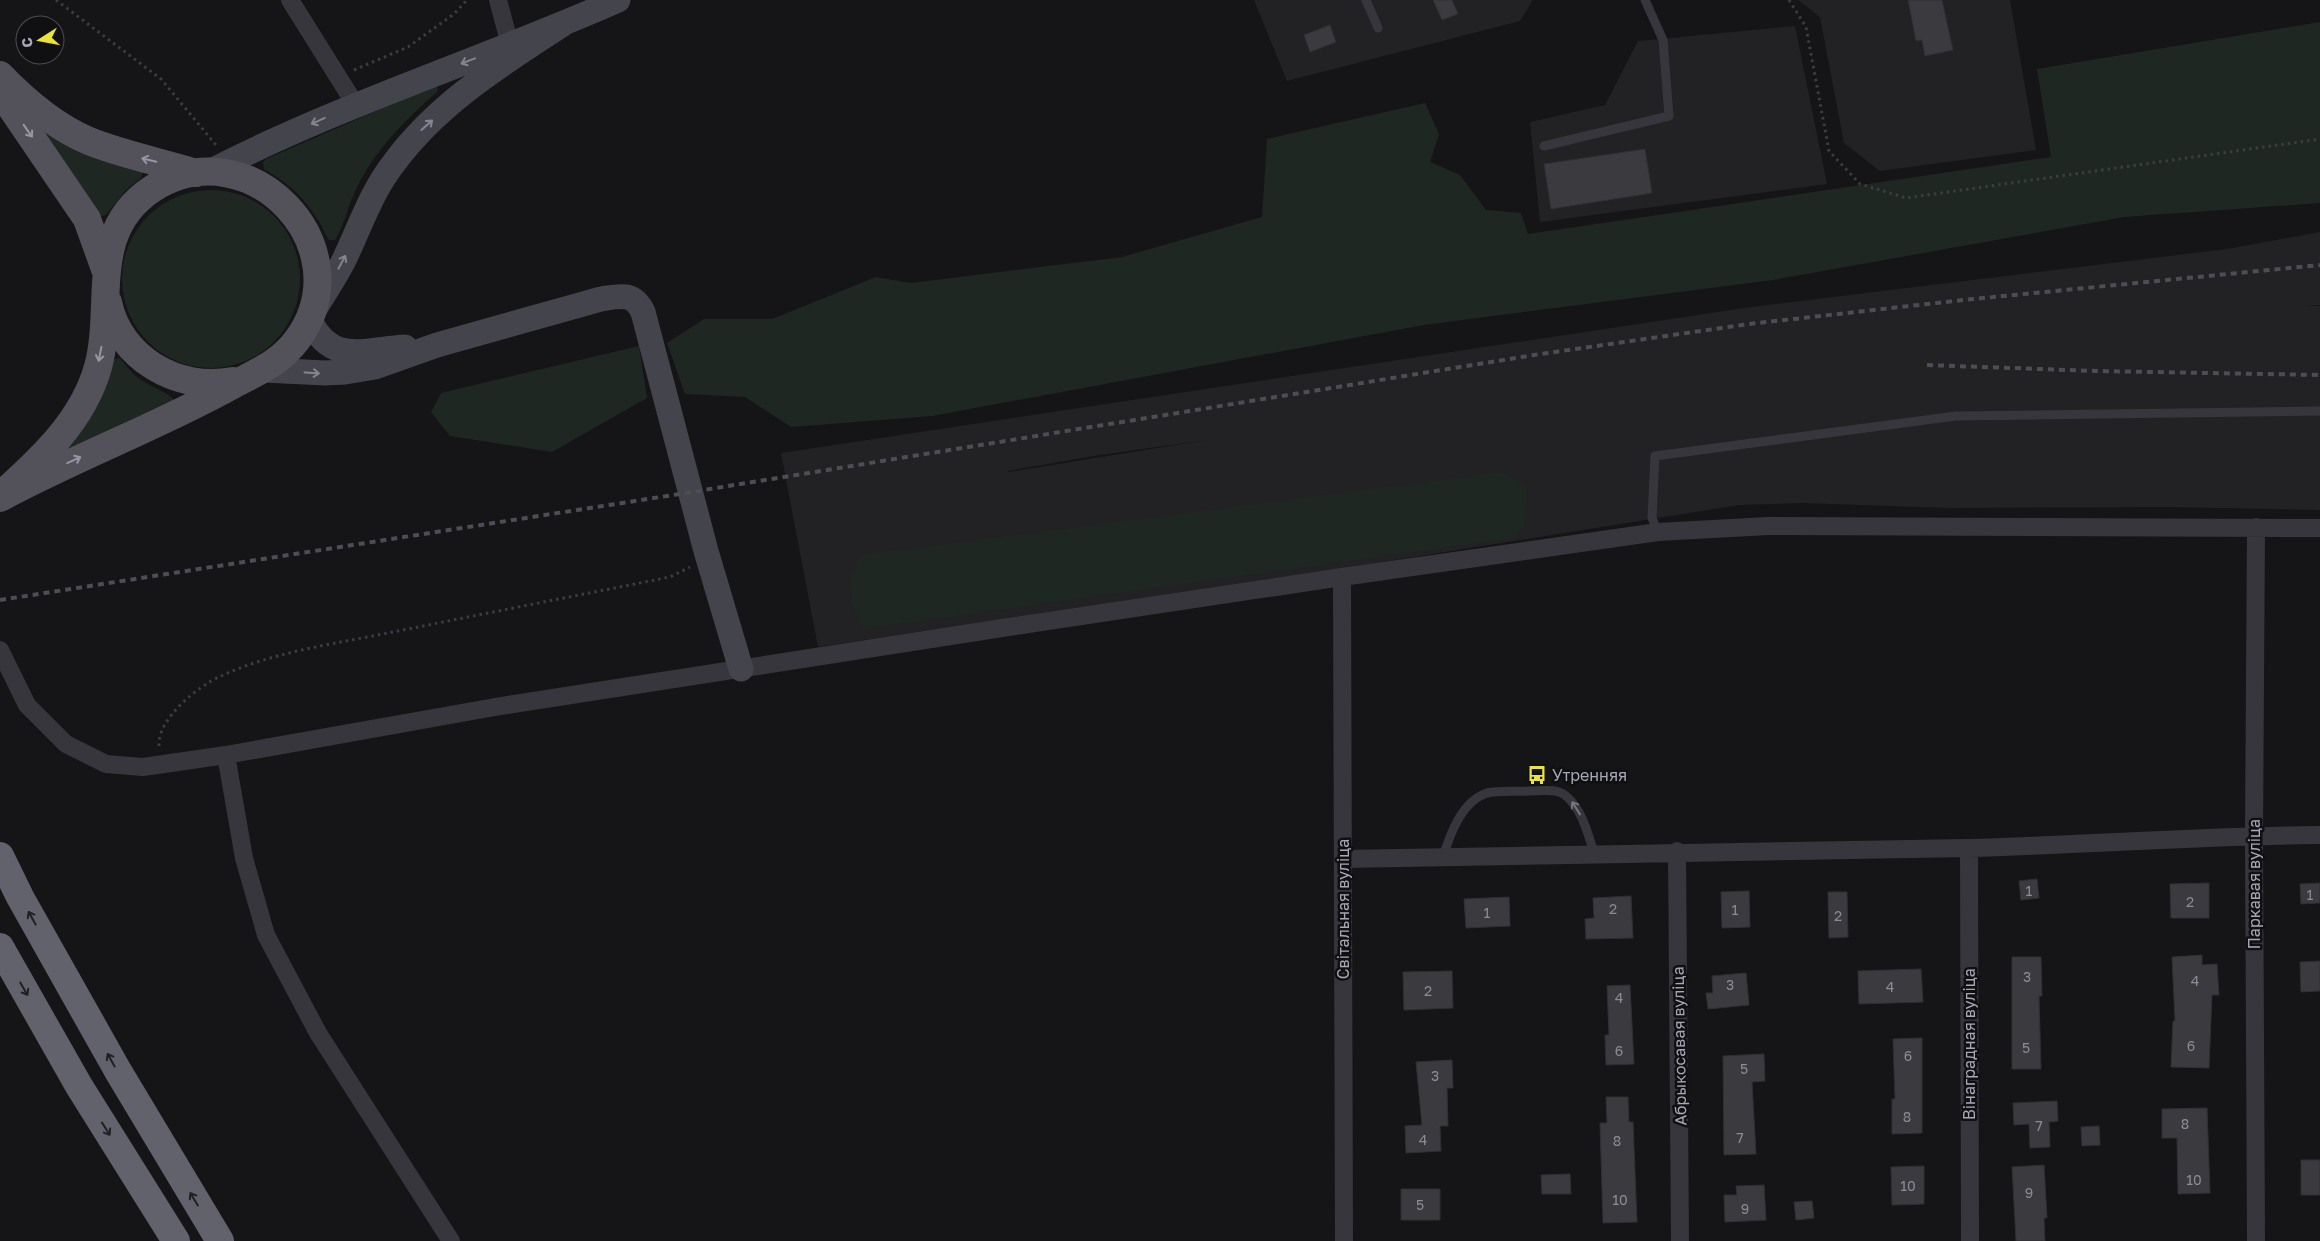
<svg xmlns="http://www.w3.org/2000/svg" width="2320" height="1241" viewBox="0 0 2320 1241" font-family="'Golos Text',sans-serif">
  <rect width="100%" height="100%" fill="#151517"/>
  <path fill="#222124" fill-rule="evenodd" d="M 1254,0 L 1533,0 L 1520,21 L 1287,81 Z
    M 1798,0 L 2010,0 L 2036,150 L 1880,171 L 1844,143 L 1820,17 Z
    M 1795,26 L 1827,184 L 1540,222 L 1530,122 L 1605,105 L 1638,41 Z
    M 2320,232 L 2320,305 L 2304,305 L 2320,306 L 2320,510 L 2169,507 L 1948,508 L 1802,503 L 1739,505 L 1339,569 L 818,647 L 781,453 L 1744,308 L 2227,249 ZM 1207,440 L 1008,472 L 1008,471 L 1100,455 Z"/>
  <path fill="#1f2722" d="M 2320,22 L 2320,203 L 2124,217 L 1773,280 L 1424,325 L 932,416 L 791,427 L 745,397 L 685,394 L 667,343 L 704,319 L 772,319 L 876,277 L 911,283 L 1122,257 L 1262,217 L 1267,139 L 1425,103 L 1439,134 L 1430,162 L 1460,175 L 1486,210 L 1521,213 L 1528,234 L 2051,157 L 2037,69 Z
    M 436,85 L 438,89 L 437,92 C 404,121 372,153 354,194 C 347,209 344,226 335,240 L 329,240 C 324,234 323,227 318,220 C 302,195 289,184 264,169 L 263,162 L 266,159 Z
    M 39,124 L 142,168 L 143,173 L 141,178 L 126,190 L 106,215 L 100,216 Z
    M122 279a89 89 0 1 1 178 0a89 89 0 1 1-178 0Z
    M 639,346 L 647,398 L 552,452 L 450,436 L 431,412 L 441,393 Z
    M 120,358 C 128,369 137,379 150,385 C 158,390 167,392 174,400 L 66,453 L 63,445 L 109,360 Z
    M 1503,472 L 1527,487 L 1525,525 L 1514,538 L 863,629 L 851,602 L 850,576 L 861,555 Z"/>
  <path fill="#3b3a3e" stroke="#302f33" d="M 1433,0 L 1452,0 L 1458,14 L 1442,20 Z
    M 1908,0 L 1942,0 L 1953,50 L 1925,56 L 1922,40 L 1916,41 Z
    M 1330,25 L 1336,42 L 1310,52 L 1304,35 Z
    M 1645,149 L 1652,193 L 1551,209 L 1544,164 Z
    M 2037,879 L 2039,898 L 2021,900 L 2019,881 Z
    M 2209,883 L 2209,918 L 2171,918 L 2170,884 Z
    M 2320,883 L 2320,903 L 2301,904 L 2300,884 Z
    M 1749,891 L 1750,927 L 1722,928 L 1721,892 Z
    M 1828,892 L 1847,892 L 1848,937 L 1829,938 Z
    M 1631,896 L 1633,938 L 1586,939 L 1585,919 L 1594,918 L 1593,898 Z
    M 1509,897 L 1510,926 L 1466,928 L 1464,899 Z
    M 2202,955 L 2202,965 L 2217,964 L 2219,995 L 2212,995 L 2209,1068 L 2171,1067 L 2173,1021 L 2175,1021 L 2172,957 Z
    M 2012,957 L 2041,957 L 2042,996 L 2039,996 L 2041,1069 L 2012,1069 Z
    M 2320,961 L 2320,991 L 2301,992 L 2300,962 Z
    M 1921,969 L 1923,1002 L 1859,1004 L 1858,971 Z
    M 1452,971 L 1453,1008 L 1404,1010 L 1403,972 Z
    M 1746,973 L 1749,1005 L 1708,1009 L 1706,993 L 1713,993 L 1712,976 Z
    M 1630,985 L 1634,1064 L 1606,1065 L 1605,1035 L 1609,1035 L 1607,986 Z
    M 1922,1038 L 1922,1133 L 1892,1134 L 1892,1099 L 1895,1099 L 1893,1039 Z
    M 1764,1054 L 1765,1081 L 1752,1082 L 1756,1154 L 1724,1155 L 1723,1056 Z
    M 1452,1060 L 1453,1088 L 1447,1088 L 1448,1126 L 1440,1126 L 1441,1151 L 1406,1153 L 1405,1126 L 1422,1125 L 1416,1062 Z
    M 1606,1097 L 1628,1097 L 1629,1122 L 1633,1122 L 1637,1222 L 1603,1223 L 1600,1123 L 1607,1123 Z
    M 2057,1101 L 2058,1121 L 2049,1122 L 2050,1147 L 2030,1148 L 2029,1124 L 2014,1125 L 2013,1103 Z
    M 2207,1108 L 2210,1193 L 2178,1194 L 2177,1138 L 2162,1138 L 2162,1109 Z
    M 2099,1126 L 2100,1145 L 2082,1146 L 2081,1127 Z
    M 2301,1160 L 2320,1160 L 2320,1195 L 2301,1195 Z
    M 2044,1165 L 2047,1218 L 2044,1218 L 2045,1241 L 2016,1241 L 2012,1167 Z
    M 1924,1166 L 1924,1204 L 1892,1205 L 1891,1167 Z
    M 1570,1174 L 1571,1194 L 1542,1194 L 1541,1175 Z
    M 1764,1185 L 1766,1220 L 1725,1222 L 1724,1195 L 1737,1195 L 1736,1186 Z
    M 1401,1189 L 1440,1189 L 1440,1220 L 1401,1220 Z
    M 1812,1201 L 1814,1218 L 1796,1220 L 1794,1202 Z"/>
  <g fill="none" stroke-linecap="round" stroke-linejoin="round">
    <path stroke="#3c3c43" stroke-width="3" stroke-dasharray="2.5 4" stroke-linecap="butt" d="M 56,0 L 161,79 L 216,145
      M 1789,0 L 1806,27 L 1829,151 L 1860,184 L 1906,198 L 2320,139
      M 354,70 L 408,47 L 454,14 L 467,0
      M 159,746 C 157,719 198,686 221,676 C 275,651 340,643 398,631 C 488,613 579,595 670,577 L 690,567"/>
    <path stroke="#37363c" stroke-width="9" d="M 1366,0 L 1378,28
      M 1544,146 L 1669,116 L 1663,40 L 1645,0
      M 1658,532 L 1652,518 L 1655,456 L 1956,416 L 2320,411
      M 1443,857 C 1450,834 1462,801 1487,793 C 1500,790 1516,792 1529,791 C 1541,791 1557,788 1566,796 C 1582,809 1588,834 1594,853"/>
    <path stroke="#37363c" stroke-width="18" d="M 290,0 L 355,104
      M 498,0 L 510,45
      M 2256,527 L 2254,836 L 2256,1241
      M 1342,577 L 1344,1241
      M 0,650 L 27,705 L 66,744 L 106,764 L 143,767 L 226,755 L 495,707 L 1002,628 L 1342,577 L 1658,532 L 1768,526 L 2320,528
      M 226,755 L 244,858 L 266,935 L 318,1033 L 451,1241
      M 1969,848 L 1970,1241
      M 1677,851 L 1680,1241
      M 1343,859 C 1551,855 1759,852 1967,848 C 2084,845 2202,836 2320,835"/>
    <path stroke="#44444c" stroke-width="25" d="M 209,172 C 341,104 482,60 618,0
      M 405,347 C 362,350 331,365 309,319 C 320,299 334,280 344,260 C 360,227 371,192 394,163 C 438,103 502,64 563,24
      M 264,370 L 325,373 L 345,372 L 375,367 L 437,345 L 601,299 C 621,296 633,292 643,312 L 706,551 L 741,669"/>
    <path stroke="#53525b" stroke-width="28" d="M 0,75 C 25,101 56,127 89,141 C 124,155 161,162 196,173
      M 0,91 L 87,219 L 105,269
      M 108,302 C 119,358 178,392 233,381
      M 0,496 C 40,460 83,421 98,367 C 115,304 87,232 152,189 C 250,126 365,248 297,340 C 280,363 257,372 233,385 C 157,427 76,457 0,498"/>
    <path stroke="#62626c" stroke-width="28" d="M 0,856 L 20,897 L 118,1071 L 220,1241
      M 0,947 L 79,1086 L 176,1241"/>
    <path stroke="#4d4d55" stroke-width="4" stroke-dasharray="6 5" stroke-linecap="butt" d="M 1927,365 L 2096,371 L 2320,375
      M 0,600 L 667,496 L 1534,355 L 1749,324 L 1963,300 L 2320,265"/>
  </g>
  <defs><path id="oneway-shaft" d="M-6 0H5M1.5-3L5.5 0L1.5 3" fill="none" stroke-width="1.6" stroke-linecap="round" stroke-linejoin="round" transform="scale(1.25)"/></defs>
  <g stroke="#848591">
    <use href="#oneway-shaft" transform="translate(468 61) rotate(159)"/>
    <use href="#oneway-shaft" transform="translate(318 121) rotate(156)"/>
    <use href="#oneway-shaft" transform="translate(427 125) rotate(-42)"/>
    <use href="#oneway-shaft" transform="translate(342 262) rotate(-62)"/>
    <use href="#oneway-shaft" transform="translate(312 373) rotate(3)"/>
  </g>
  <g stroke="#9697a4">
    <use href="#oneway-shaft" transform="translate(28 131) rotate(55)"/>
    <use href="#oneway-shaft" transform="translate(149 160) rotate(-166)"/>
    <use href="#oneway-shaft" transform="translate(100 354) rotate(101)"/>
    <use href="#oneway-shaft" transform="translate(74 460) rotate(-24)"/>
  </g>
  <use stroke="#75757f" href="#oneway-shaft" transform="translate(1576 808) rotate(-122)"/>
  <g stroke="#202024">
    <use href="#oneway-shaft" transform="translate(32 918) rotate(-119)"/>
    <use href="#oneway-shaft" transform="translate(24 989) rotate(60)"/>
    <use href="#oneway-shaft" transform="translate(111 1060) rotate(-119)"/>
    <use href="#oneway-shaft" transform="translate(106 1129) rotate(58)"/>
    <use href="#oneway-shaft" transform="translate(194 1199) rotate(-121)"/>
  </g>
  <defs>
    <g id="bus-bare" transform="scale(1.5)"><path d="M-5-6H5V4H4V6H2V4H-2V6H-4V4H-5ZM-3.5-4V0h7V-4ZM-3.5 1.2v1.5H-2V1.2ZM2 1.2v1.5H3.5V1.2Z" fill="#ece338" stroke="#101012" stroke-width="2.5" paint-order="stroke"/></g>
  </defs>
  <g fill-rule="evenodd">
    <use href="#bus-bare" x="1537" y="775"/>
  </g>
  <g text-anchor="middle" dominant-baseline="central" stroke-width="5" stroke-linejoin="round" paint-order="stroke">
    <g font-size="14" fill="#8c8c98">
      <text x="2029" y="890">1</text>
      <text x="2310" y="894">1</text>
      <text x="2190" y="901">2</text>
      <text x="1613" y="908">2</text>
      <text x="1735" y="909">1</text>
      <text x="1487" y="912">1</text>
      <text x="1838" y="915">2</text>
      <text x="2027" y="976">3</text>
      <text x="2195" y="980">4</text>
      <text x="1730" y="984">3</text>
      <text x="1890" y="986">4</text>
      <text x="1428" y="990">2</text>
      <text x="1619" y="997">4</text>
      <text x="2191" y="1045">6</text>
      <text x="2026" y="1047">5</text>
      <text x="1619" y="1050">6</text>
      <text x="1908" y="1055">6</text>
      <text x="1744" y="1068">5</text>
      <text x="1435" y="1075">3</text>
      <text x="1907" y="1116">8</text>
      <text x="2185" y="1123">8</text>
      <text x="2039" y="1125">7</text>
      <text x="1740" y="1137">7</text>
      <text x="1423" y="1139">4</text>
      <text x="1617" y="1140">8</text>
      <text x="2194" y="1179">10</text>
      <text x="1908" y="1185">10</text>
      <text x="2029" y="1192">9</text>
      <text x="1620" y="1199">10</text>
      <text x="1420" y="1204">5</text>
      <text x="1745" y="1208">9</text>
    </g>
    <g font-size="16" fill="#a7a8b6" stroke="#101012" text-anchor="start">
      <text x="1552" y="775">Утренняя</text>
    </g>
    <g font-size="16" fill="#a7a8b6" stroke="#101012">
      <text transform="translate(2254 884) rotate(-90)">Паркавая вуліца</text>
      <text transform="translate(1343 909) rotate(-90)">Світальная вуліца</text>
      <text transform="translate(1969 1044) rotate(-90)">Вінаградная вуліца</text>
      <text transform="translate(1679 1046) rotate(-91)">Абрыкосавая вуліца</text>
    </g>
  </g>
  <g transform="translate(40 40) rotate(259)"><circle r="24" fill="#101012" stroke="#4c4d54"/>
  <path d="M0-4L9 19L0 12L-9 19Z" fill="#ece338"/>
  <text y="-8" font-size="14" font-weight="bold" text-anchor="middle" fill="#a7a8b6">С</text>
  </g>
</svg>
